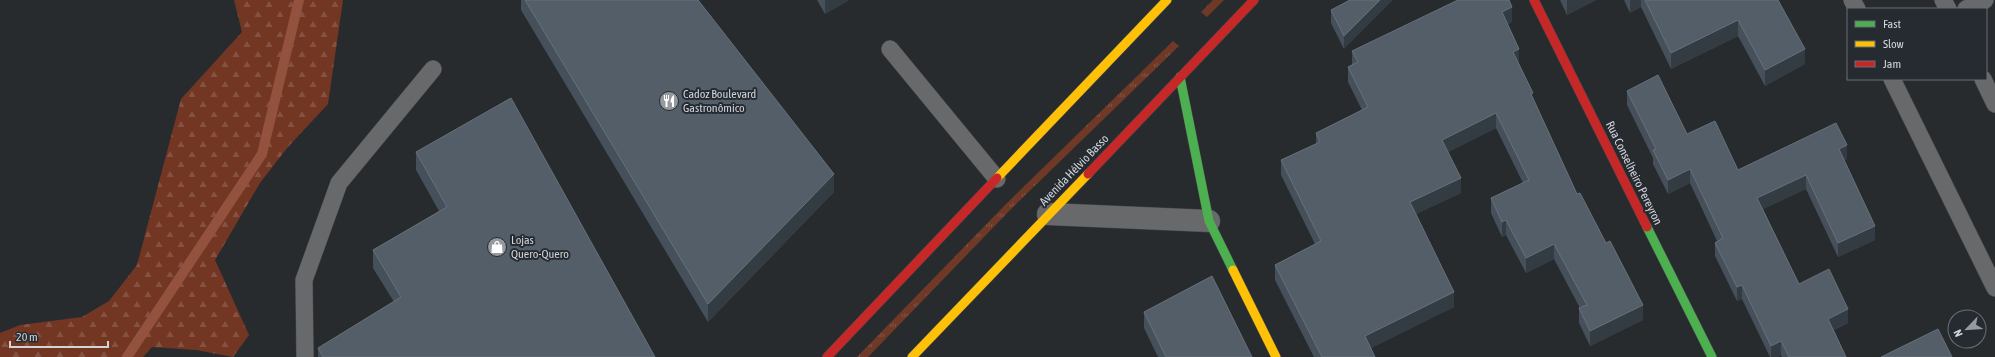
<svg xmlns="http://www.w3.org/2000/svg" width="1995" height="357" viewBox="0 0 1995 357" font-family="'Asap Condensed',sans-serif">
  <defs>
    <pattern id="grass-tufts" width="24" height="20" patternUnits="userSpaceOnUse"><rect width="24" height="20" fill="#703927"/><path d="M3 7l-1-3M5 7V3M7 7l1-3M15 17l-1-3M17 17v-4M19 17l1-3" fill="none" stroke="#835546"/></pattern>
    <pattern id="forest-firs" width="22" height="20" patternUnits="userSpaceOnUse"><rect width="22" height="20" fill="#723623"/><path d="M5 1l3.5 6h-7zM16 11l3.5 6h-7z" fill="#855242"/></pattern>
  </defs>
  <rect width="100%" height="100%" fill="#282b2e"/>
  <path fill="url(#grass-tufts)" d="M 1213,0 L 1224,0 L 1207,17 L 1201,12 Z
    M 1173,41 L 1179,46 L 1013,207 L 868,357 L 857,357 L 1008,202 Z"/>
  <path fill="url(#forest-firs)" d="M 234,0 L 343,0 L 328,104 L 287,148 L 260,183 L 215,260 L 249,335 L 233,357 L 196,350 L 152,347 L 143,357 L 0,357 L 0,333 L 20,325 L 82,317 L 109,301 L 137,265 L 181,99 L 242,32 Z"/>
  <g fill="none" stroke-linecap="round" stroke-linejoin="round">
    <path stroke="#93523d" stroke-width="10" d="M 127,357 L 262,154 L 299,0"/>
    <g stroke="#444649" stroke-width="18">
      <path id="lane" d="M 1852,0 L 1857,9
        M 1943,0 L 1948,9
        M 1966,9 L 1985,0
        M 890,49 L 997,179
        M 1892,79 L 1995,288
        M 1983,79 L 1995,104
        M 305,357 L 304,280 L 339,183 L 433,69"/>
    </g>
    <g stroke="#444649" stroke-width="23">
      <path id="street" d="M 1048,214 L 1209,221"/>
    </g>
    <g stroke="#444649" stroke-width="10">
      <path id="fast" d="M 1180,77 L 1209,221 L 1233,270
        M 1647,227 L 1712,357"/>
    </g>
    <g stroke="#444649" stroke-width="10">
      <path id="slow" d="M 997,178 L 1167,0
        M 1233,270 L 1276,357
        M 912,357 L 1088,174"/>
    </g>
    <g stroke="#444649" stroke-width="10">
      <path id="jam" d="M 1534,0 L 1647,227
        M 1088,174 L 1254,0
        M 827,357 L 997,178"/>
    </g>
    <use href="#lane" stroke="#67696b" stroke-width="17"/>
    <use href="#street" stroke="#67696b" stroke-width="22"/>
    <use href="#fast" stroke="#4caf50" stroke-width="9"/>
    <use href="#slow" stroke="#ffc107" stroke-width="9"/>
    <use href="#jam" stroke="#c62828" stroke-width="9"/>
  </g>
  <path fill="#45505b" d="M 521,0 L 698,0 L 834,192 L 708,322 L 521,10 Z
    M 817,0 L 849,0 L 825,14 Z
    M 1350,0 L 1344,49 L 1331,23 L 1331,10 Z
    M 1560,0 L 1596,0 L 1567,15 Z
    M 1624,0 L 1778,0 L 1805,64 L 1765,86 L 1738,36 L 1671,69 L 1641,7 L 1630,13 Z
    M 1512,22 L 1508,24 L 1519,64 L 1533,99 L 1577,194 L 1643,320 L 1590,346 L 1579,323 L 1579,308 L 1580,308 L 1554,259 L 1526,273 L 1506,235 L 1502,237 L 1491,213 L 1491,198 L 1523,183 L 1496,128 L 1448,152 L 1461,193 L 1416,214 L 1454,307 L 1371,348 L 1375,357 L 1314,357 L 1275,280 L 1275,265 L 1315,244 L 1281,175 L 1281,160 L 1316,144 L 1316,133 L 1362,110 L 1348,82 L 1348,67 L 1352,65 L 1352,51 Z
    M 1627,91 L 1738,170 L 1847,159 L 1844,160 L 1875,240 L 1838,257 L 1806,189 L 1763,209 L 1799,284 L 1848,323 L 1834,330 L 1846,357 L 1782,357 L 1781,355 L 1778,357 L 1770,357 L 1742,299 L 1737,301 L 1715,256 L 1715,243 L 1717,241 L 1690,183 L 1668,194 L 1653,164 L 1653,158 L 1627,105 Z
    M 416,152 L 655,357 L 318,357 L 318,348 L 394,302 L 373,268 L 373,250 L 439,211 L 416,170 Z
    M 1144,312 L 1252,357 L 1158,357 L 1144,328 Z"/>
  <path fill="#333b43" d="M 825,0 L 849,0 L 825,14 Z
    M 1380,0 L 1393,0 L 1344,49 L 1344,36 Z
    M 1567,0 L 1596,0 L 1567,15 Z
    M 1630,0 L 1641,0 L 1641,7 L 1630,13 Z
    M 1512,7 L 1512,22 L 1502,27 L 1502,12 Z
    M 1738,20 L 1738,36 L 1671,69 L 1671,53 Z
    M 1519,49 L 1519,64 L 1513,67 L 1513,52 Z
    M 1805,49 L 1805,64 L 1765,86 L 1765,70 Z
    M 1496,113 L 1496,128 L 1442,155 L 1442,140 Z
    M 1847,145 L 1847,159 L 1839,163 L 1839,149 Z
    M 1690,169 L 1690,183 L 1668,194 L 1668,180 Z
    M 834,174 L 834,192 L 708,322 L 708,304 Z
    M 1806,175 L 1806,189 L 1757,212 L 1757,198 Z
    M 1461,178 L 1461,193 L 1410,217 L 1410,202 Z
    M 1506,220 L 1506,235 L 1502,237 L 1502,222 Z
    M 1875,226 L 1875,240 L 1838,257 L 1838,243 Z
    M 1554,244 L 1554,259 L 1526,273 L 1526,258 Z
    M 1742,285 L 1742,299 L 1737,301 L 1737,287 Z
    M 1454,292 L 1454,307 L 1365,351 L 1365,336 Z
    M 1643,305 L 1643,320 L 1590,346 L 1590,331 Z
    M 1848,309 L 1848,323 L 1828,333 L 1828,319 Z
    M 1781,341 L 1781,355 L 1778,357 L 1771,357 L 1771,346 Z"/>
  <path fill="#545e68" stroke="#67717a" d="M 525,0 L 698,0 L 834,174 L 708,304 Z
    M 1350,0 L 1380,0 L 1344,36 L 1331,10 Z
    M 1458,0 L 1509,0 L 1512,7 L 1502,12 L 1519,49 L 1513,52 L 1533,93 L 1531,94 L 1577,194 L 1580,193 L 1606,243 L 1610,241 L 1643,305 L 1590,331 L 1579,308 L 1587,305 L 1554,244 L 1526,258 L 1506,220 L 1502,222 L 1491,198 L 1529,180 L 1496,113 L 1442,140 L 1461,178 L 1410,202 L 1454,292 L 1365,336 L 1375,357 L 1322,357 L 1275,265 L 1321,241 L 1281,160 L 1320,142 L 1316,133 L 1368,107 L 1348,67 L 1358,62 L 1352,51 Z
    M 1645,0 L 1778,0 L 1805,49 L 1765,70 L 1738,20 L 1671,53 Z
    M 1658,75 L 1687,134 L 1715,121 L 1738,170 L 1836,123 L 1847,145 L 1839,149 L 1875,226 L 1838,243 L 1806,175 L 1757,198 L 1799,284 L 1829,269 L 1848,309 L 1828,319 L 1846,357 L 1789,357 L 1781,341 L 1771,346 L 1742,285 L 1737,287 L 1715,243 L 1723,238 L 1690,169 L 1668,180 L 1653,150 L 1656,149 L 1627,91 Z
    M 511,98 L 655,357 L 323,357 L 318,348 L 401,297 L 373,250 L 447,207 L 416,152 Z
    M 1212,276 L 1252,357 L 1166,357 L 1144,312 Z
    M 1938,329 L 1952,357 L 1881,357 Z"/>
  <defs>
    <g id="restaurant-disc" transform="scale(1)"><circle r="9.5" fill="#96999d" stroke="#252b31"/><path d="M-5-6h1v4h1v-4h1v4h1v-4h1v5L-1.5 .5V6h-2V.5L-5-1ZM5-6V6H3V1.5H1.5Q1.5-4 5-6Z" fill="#fff"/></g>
    <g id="shop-disc" transform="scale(1)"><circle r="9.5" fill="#96999d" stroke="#252b31"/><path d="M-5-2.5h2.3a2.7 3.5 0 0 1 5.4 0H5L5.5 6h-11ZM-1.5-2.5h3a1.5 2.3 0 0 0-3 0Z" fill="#fff"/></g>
  </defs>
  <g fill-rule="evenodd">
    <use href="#restaurant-disc" x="669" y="101"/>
    <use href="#shop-disc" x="497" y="247"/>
  </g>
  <g text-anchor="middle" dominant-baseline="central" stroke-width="4" stroke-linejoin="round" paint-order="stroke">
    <g font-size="12" fill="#d1d4d9" stroke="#252b31" text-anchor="start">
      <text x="683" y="94">Cadoz Boulevard<tspan x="683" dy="14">Gastronômico</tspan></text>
      <text x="511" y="240">Lojas<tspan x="511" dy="14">Quero-Quero</tspan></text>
    </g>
    <g font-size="12" fill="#d1d4d9" stroke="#252b31">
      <text transform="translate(1074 170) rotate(-46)">Avenida Hélvio Basso</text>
      <text transform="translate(1634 173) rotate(64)">Rua Conselheiro Pereyron</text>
    </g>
  </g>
  <rect x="1847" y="8" width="140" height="72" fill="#252b31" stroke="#6a6f74"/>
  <rect x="1855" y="21" width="20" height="6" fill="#4caf50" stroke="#6a6f74"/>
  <text x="1883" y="28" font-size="12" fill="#d1d4d9">Fast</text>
  <rect x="1855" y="41" width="20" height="6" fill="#ffc107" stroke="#6a6f74"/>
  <text x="1883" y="48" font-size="12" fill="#d1d4d9">Slow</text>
  <rect x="1855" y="61" width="20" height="6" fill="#c62828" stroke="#6a6f74"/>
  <text x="1883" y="68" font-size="12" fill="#d1d4d9">Jam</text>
  <g transform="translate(1967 329) rotate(245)"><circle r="19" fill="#252b31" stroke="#6a6f74"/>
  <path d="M0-3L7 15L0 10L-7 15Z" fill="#96999d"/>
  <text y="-6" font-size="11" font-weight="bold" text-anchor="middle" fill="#d1d4d9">N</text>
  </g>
  <path d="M10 341v6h98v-6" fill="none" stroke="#d1d4d9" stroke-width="2"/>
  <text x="16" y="341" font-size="12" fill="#d1d4d9" stroke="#252b31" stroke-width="3" paint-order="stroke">20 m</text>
</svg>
